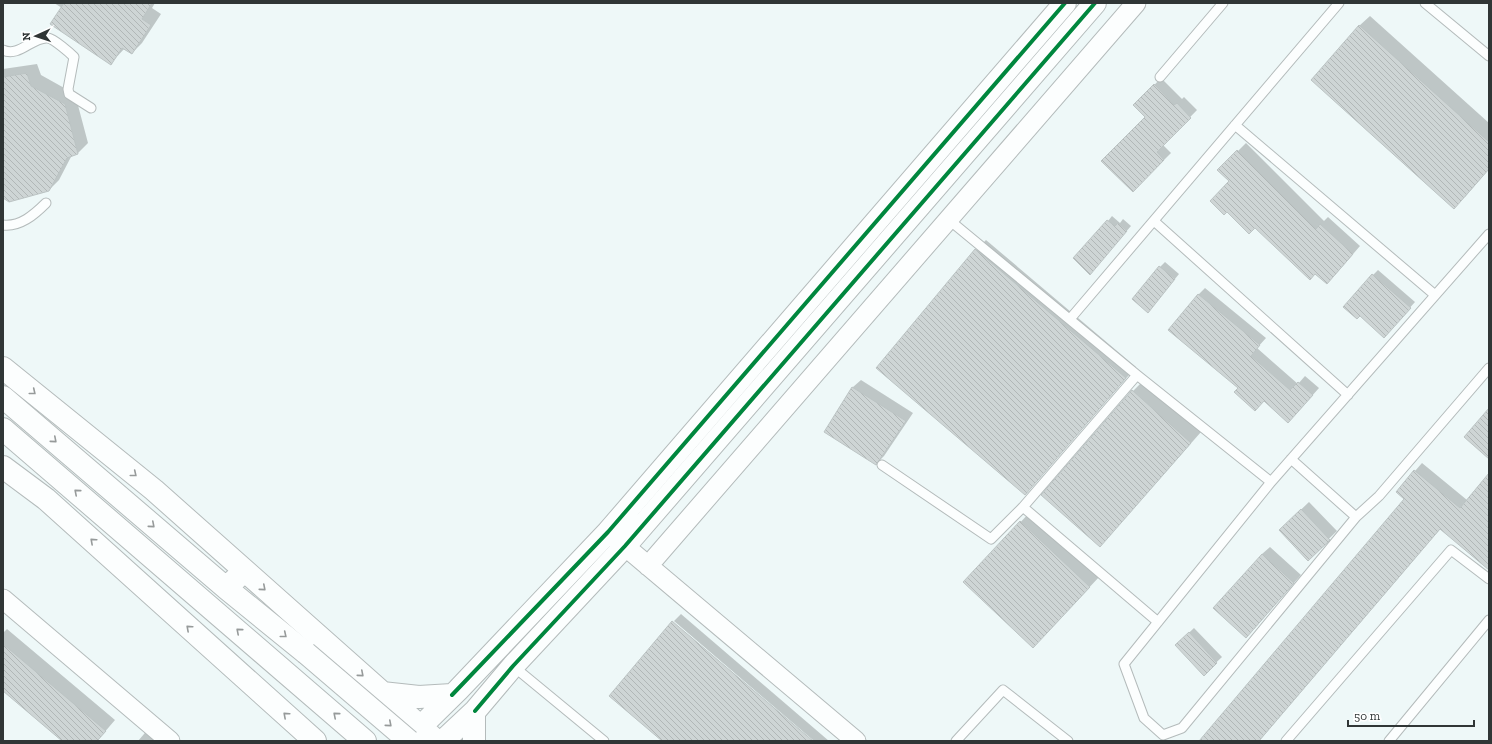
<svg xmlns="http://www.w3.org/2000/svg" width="1492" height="744" viewBox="0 0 1492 744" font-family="'Zilla Slab',serif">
  <defs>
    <pattern id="building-back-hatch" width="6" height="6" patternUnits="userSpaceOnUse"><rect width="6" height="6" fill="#ced5d5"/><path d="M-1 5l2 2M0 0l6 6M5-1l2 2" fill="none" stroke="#b1b7b7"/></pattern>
  </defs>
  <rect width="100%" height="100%" fill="#eef8f8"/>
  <path fill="#0003" d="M 54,3 L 155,3 L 152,8 L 161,14 L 142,43 L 132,53 L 125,48 L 111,63 L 62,8 Z
    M 1370,16 L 1489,123 L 1489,169 L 1465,197 L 1359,26 Z
    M 37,64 L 41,75 L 75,94 L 88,143 L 78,153 L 72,155 L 59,180 L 49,190 L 3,197 L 3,69 Z
    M 1161,78 L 1182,99 L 1184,97 L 1197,110 L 1163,145 L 1171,153 L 1133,191 L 1147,117 L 1135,105 Z
    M 1246,143 L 1324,221 L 1328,217 L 1360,246 L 1335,275 L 1219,170 Z
    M 1112,216 L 1120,223 L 1123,219 L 1131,226 L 1094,269 L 1108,221 Z
    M 986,240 L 1136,367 L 1025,494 L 976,250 Z
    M 1165,262 L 1179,274 L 1153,306 L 1160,267 Z
    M 1378,270 L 1415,302 L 1389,331 L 1373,275 Z
    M 1205,288 L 1266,338 L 1257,348 L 1298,384 L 1305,376 L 1319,388 L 1295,415 L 1239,388 L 1198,295 Z
    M 861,380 L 913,413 L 884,456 L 876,464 L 825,432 L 853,387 Z
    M 1143,381 L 1201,432 L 1110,535 L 1133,391 Z
    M 1422,463 L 1467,500 L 1489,475 L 1489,568 L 1441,528 L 1259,741 L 1203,741 L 1406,499 L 1415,471 Z
    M 1309,502 L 1337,531 L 1308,559 L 1288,522 Z
    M 1031,511 L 1100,576 L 1043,637 L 964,582 Z
    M 1270,547 L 1301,575 L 1254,629 L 1262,554 Z
    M 681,614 L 829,741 L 814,741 L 674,621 Z
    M 1194,628 L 1222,657 L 1204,674 L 1176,645 Z
    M 7,629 L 115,720 L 97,741 L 63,741 L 3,690 L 3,633 Z
    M 150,727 L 166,741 L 138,741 Z"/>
  <path fill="url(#building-back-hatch)" stroke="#bcc4c4" d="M 64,3 L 152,3 L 142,19 L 151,25 L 132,54 L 122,48 L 111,65 L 50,24 Z
    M 1359,25 L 1489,142 L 1489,169 L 1454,209 L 1311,80 Z
    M 27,73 L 31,86 L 65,104 L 78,154 L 67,158 L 49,191 L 9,202 L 3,198 L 3,77 Z
    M 1154,84 L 1174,105 L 1177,103 L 1191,118 L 1157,152 L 1164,160 L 1133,192 L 1101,161 L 1145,117 L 1133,105 Z
    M 1237,150 L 1316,229 L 1320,224 L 1353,254 L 1327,284 L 1315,274 L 1310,280 L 1255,228 L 1249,234 L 1227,212 L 1224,215 L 1210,201 L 1229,181 L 1217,170 Z
    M 1107,220 L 1115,226 L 1118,223 L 1127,231 L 1090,275 L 1073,258 Z
    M 975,249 L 1126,378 L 1025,495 L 876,368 Z
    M 1159,266 L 1175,279 L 1148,313 L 1132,299 Z
    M 1372,274 L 1411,308 L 1384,338 L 1360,316 L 1357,319 L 1343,307 Z
    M 1198,294 L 1260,345 L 1251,356 L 1290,390 L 1298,382 L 1313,395 L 1288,423 L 1264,401 L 1255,411 L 1234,392 L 1238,388 L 1168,330 Z
    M 852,387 L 906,421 L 876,465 L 824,432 Z
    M 1132,390 L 1191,443 L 1100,547 L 1041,495 Z
    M 1489,408 L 1489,459 L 1464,437 Z
    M 1414,470 L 1460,508 L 1489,473 L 1489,570 L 1440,529 L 1259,741 L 1199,741 L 1404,499 L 1396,492 Z
    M 1301,509 L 1330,540 L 1308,561 L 1279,530 Z
    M 1020,521 L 1090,587 L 1033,648 L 963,582 Z
    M 1262,554 L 1294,583 L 1246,638 L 1213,608 Z
    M 672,621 L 813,741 L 662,741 L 609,696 Z
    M 1189,632 L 1217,663 L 1204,676 L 1175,645 Z
    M 3,644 L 106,731 L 97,741 L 62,741 L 3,691 Z"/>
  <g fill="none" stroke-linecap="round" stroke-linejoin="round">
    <g stroke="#b4bbbb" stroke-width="11">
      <path id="lane" d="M 1425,3 L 1489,56
        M 3,50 C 19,58 33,36 48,38 C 54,39 70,53 74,57 L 68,89 L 69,94 L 91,108
        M 1160,77 L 1223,3
        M 1235,125 L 1435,295
        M 948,219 L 1137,375 L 1271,482
        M 1154,221 L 1348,395
        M 3,225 C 20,227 34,215 46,203
        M 1070,319 L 1339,3
        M 1291,459 L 1356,517 L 1182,728 L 1163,735 L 1144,718 L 1124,664 L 1271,482 L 1489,234
        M 882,465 L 991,539 L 1023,507 L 1137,375
        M 1023,507 L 1158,622
        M 1356,517 L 1379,496 L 1489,368
        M 513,666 L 604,741
        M 956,741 L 1003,690 L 1068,741
        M 1286,741 L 1451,550 L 1489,579
        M 1389,741 L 1489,620"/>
    </g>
    <g stroke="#b4bbbb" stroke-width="21">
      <path id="street" d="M 614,537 L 856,741
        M 648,566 L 1136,3
        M 3,599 L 170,741"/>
    </g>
    <g stroke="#b4bbbb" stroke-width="24">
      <path id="secondary" d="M 3,368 L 154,490 L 431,736
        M 3,467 L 46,499 L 315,741
        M 382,693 L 419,697 L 452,695
        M 474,712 L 474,741
        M 406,741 L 458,690 L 608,532 L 1065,3
        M 443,741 L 475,711 L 513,666 L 625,546 L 1095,3"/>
    </g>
    <g stroke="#b4bbbb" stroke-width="24">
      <path id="highway" d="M 3,397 L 226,588 L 306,653
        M 3,429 L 365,741
        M 226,588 L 244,571"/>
    </g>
    <use href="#lane" stroke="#fcfefe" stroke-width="9"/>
    <use href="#street" stroke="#fcfefe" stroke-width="19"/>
    <use href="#secondary" stroke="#fcfefe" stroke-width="22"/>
    <use href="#highway" stroke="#fcfefe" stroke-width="22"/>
    <g stroke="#b4bbbb" stroke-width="24" stroke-linecap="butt">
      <path id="highway-bridge" d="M 306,653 L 409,741"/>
    </g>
    <use href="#highway-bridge" stroke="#fcfefe" stroke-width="22"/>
    <g stroke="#fff" stroke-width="6">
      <path id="cycleway" d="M 452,695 L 608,532 L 1065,3
        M 475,711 L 513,666 L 625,546 L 1095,3"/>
    </g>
    <use href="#cycleway" stroke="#00873e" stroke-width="4"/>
  </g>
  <defs><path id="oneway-chevron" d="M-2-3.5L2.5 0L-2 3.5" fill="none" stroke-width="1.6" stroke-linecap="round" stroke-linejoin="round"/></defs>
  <g stroke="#969a9a">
    <use href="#oneway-chevron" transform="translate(33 392) rotate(39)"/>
    <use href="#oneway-chevron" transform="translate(54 440) rotate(41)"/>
    <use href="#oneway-chevron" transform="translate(134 474) rotate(39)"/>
    <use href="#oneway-chevron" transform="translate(77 492) rotate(-139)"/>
    <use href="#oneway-chevron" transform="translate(152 525) rotate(41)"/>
    <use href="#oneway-chevron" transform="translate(93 541) rotate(-138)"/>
    <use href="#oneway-chevron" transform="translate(263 588) rotate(41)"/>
    <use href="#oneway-chevron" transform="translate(189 628) rotate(-138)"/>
    <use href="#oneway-chevron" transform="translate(239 631) rotate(-139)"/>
    <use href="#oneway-chevron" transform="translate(284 635) rotate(39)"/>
    <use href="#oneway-chevron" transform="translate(361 674) rotate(41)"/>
    <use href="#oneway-chevron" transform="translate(286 715) rotate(-138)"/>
    <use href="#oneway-chevron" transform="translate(336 715) rotate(-139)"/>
    <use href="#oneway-chevron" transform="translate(389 724) rotate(41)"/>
  </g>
  <rect width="1492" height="744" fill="none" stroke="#303636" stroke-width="8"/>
  <g transform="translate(36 36) rotate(267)" stroke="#ffffff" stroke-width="3" paint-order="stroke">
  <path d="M0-3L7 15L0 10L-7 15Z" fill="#303636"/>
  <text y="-6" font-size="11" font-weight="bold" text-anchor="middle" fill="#303636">N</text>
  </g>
  <path d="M1348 720v6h126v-6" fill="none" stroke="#303636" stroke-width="2"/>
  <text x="1354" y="720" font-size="12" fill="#303636" stroke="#ffffff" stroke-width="3" paint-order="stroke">50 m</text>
</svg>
